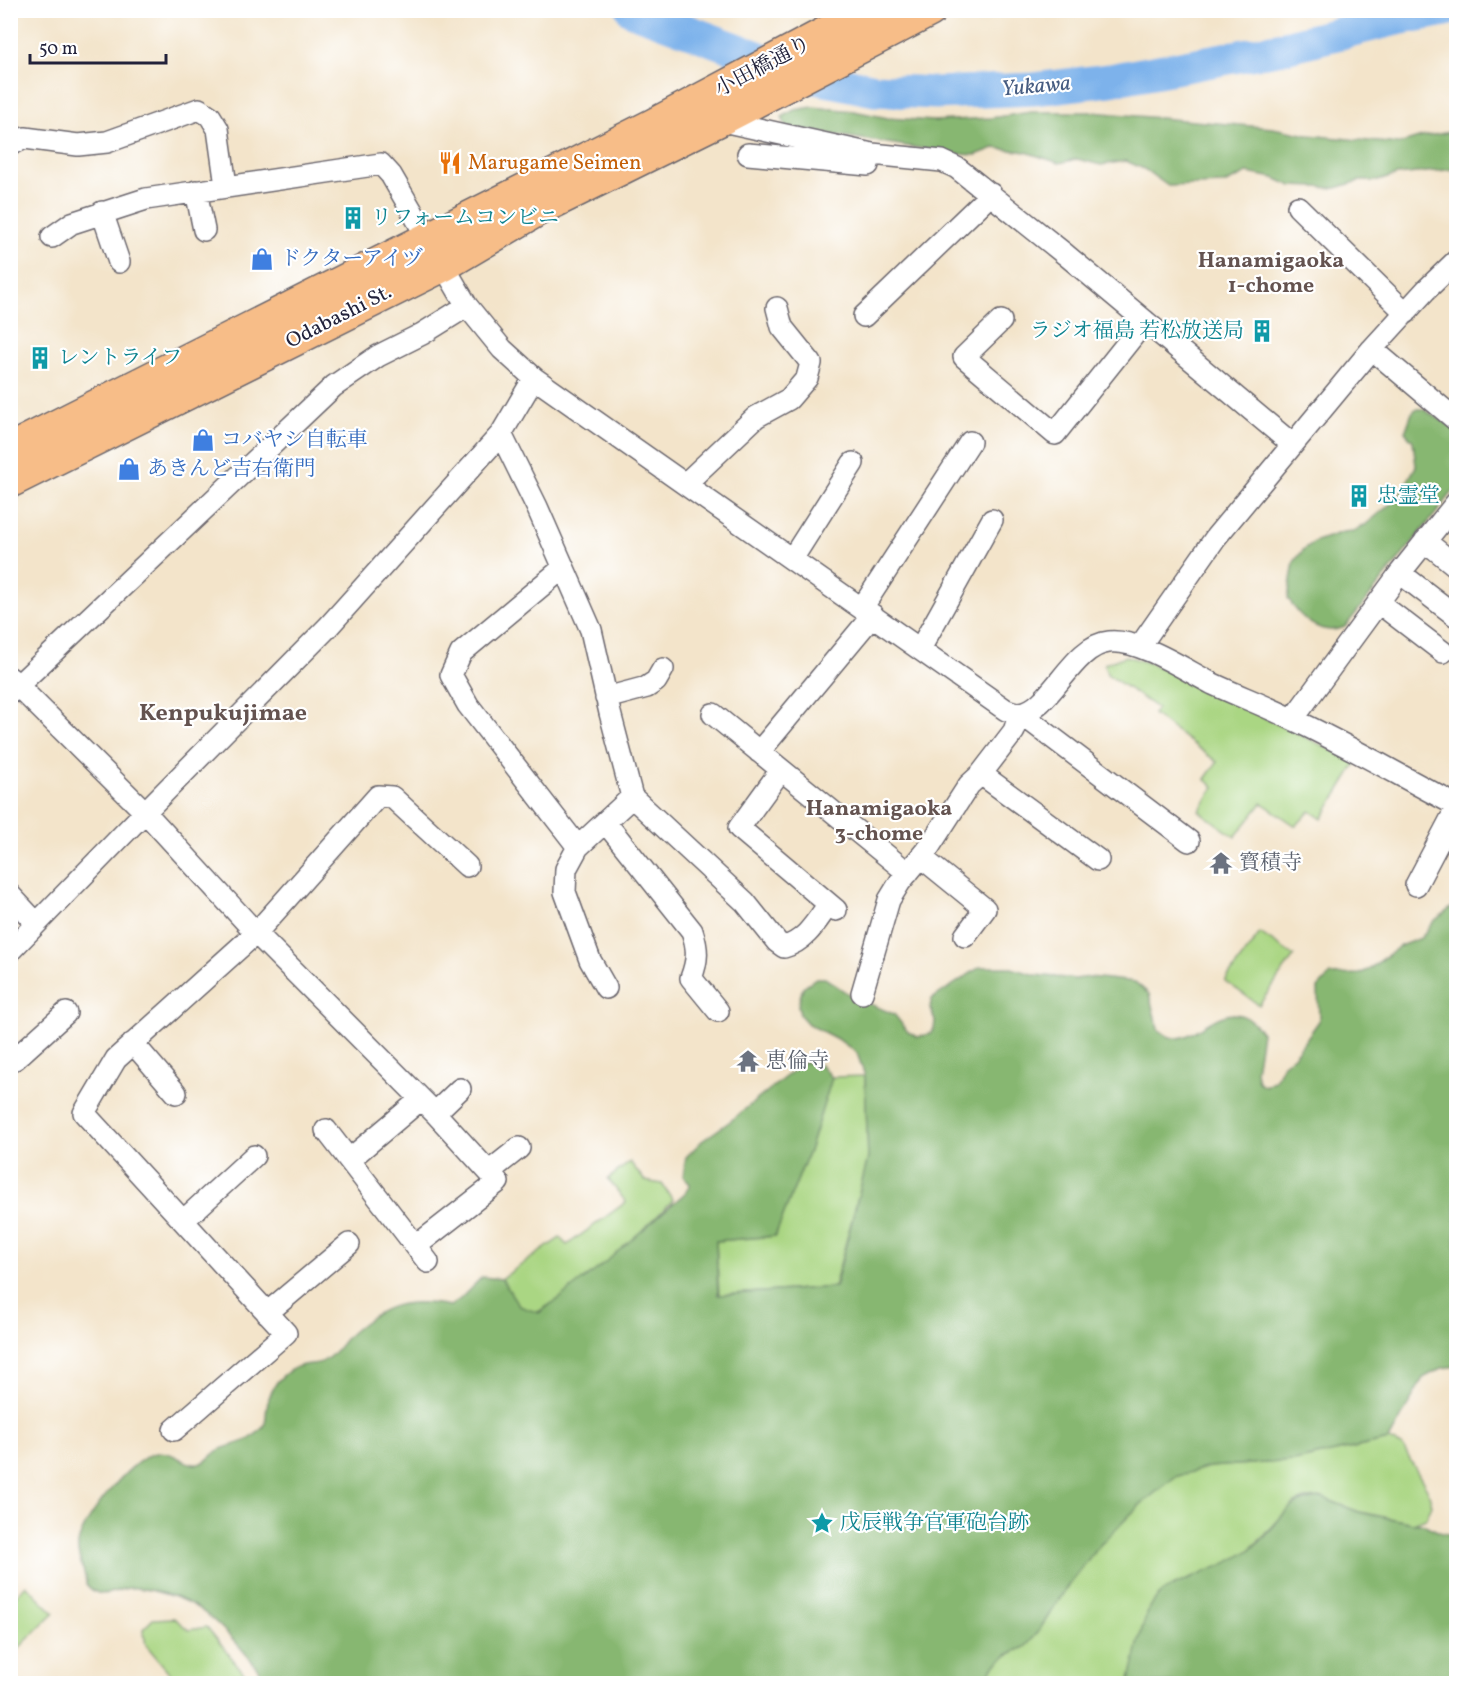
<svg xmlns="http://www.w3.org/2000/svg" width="1467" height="1694" viewBox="0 0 1467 1694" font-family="Vollkorn,'Noto Serif JP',serif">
  <rect width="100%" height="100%" fill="#fff"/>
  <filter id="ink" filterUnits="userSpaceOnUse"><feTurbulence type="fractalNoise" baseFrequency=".0167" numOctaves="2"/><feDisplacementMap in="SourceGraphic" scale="12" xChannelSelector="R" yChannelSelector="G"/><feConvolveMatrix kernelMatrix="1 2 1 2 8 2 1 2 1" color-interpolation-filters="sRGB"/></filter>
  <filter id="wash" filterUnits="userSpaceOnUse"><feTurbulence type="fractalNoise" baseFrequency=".008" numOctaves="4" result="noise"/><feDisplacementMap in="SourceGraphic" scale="24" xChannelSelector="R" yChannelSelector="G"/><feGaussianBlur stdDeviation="1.35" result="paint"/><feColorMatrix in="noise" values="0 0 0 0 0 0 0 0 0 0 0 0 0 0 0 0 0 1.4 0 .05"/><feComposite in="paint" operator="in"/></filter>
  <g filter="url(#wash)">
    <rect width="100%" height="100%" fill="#f3e4ca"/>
    <path fill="#aad683" stroke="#667c5f" stroke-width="1.5" d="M 1126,656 L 1152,664 L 1357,762 L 1322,819 L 1310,811 L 1296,826 L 1262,803 L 1235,837 L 1199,811 L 1214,787 L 1205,779 L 1217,762 L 1153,714 L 1157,708 L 1107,674 L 1104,664 Z
      M 1260,933 L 1294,956 L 1259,1005 L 1225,981 Z
      M 865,1076 L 868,1159 L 834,1287 L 719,1295 L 716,1241 L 775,1236 L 809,1151 L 832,1077 Z
      M 630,1162 L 645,1181 L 662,1184 L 673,1200 C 636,1239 582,1287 536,1313 L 517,1305 L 501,1279 L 560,1238 L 567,1245 L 626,1202 L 608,1179 Z
      M 1389,1440 L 1403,1447 L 1428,1491 L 1432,1505 L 1426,1518 L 1413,1523 L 1359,1512 L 1323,1498 L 1305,1499 L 1295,1503 L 1133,1671 L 1129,1683 L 980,1684 L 994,1666 L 1007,1655 L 1025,1647 L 1036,1635 L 1067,1587 L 1097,1548 L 1140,1504 L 1175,1476 L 1208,1467 L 1294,1461 Z
      M 26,1585 L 54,1613 L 19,1648 L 11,1653 L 11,1601 Z
      M 174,1618 L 189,1630 L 207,1627 L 252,1683 L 178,1683 L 146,1645 L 143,1629 L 153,1619 Z"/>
    <path fill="#87b771" stroke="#546c56" stroke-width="1.5" d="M 813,107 L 854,111 L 888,118 L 934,121 L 991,118 L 1031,112 L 1092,112 L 1273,128 L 1308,135 L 1399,144 L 1422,137 L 1456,131 L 1456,169 L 1397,175 L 1378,181 L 1359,181 L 1336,188 L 1292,186 L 1274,178 L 1247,173 L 1224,184 L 1168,186 L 1144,169 L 1126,161 L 1101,165 L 1077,159 L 1059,163 L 1026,152 L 994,148 L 976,155 L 957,154 L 786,127 L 782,117 L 794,110 Z
      M 1416,409 L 1423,409 L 1456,429 L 1456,488 L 1345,627 C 1321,637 1300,619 1288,598 L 1294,562 L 1304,549 L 1316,541 L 1343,532 L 1354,531 L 1365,525 L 1398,498 L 1416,466 L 1413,441 L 1405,432 L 1412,413 Z
      M 1455,905 L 1456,1366 L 1442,1368 L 1423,1378 L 1389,1440 L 1294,1461 L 1209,1467 L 1175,1477 L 1140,1505 L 1097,1548 L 1067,1587 L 1036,1635 L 1025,1647 L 1007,1655 L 994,1666 L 980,1683 L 267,1683 C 260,1669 249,1658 239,1646 C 206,1609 187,1596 137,1588 C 117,1585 103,1605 86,1584 C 86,1570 76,1559 78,1544 C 81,1521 132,1457 156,1453 C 174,1450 179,1462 194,1464 C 204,1466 210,1456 217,1451 C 227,1445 242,1444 251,1438 C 255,1435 262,1429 265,1425 C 265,1424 266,1417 266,1416 C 267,1403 269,1393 277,1382 C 283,1375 293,1367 303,1365 C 312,1363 318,1365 325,1360 C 336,1354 341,1342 350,1334 C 384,1303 407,1298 450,1306 L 460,1299 L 482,1277 L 502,1279 L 519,1306 L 539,1313 L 600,1267 L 685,1193 L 690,1184 L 683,1176 L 686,1157 L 702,1141 L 729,1122 L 804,1062 L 821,1065 L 832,1078 L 809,1151 L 775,1236 L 716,1241 L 718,1295 L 835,1287 L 868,1158 L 865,1076 L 857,1053 L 839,1040 L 808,1024 L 800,1015 L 798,1005 L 803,987 L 816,978 L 825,978 L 853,997 L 894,1014 L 908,1032 L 918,1037 L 929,1034 L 934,1029 L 935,1021 L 930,1007 L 932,999 L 980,967 L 1008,967 L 1036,975 L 1075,979 L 1090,977 L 1135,982 L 1149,994 L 1158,1029 C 1161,1031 1166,1036 1170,1037 C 1197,1047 1228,984 1262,1033 L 1256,1071 L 1258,1082 L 1265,1086 L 1275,1080 L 1283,1064 L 1294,1056 L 1319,1021 L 1318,988 L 1330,975 L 1359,974 L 1368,970 L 1400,946 L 1421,938 L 1434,921 Z
      M 1323,1498 L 1359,1512 L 1413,1523 C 1429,1520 1436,1538 1456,1533 L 1456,1683 L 1129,1683 C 1136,1660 1141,1614 1157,1597 C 1167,1587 1182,1582 1194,1577 C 1214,1568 1237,1560 1255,1546 C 1283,1523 1280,1500 1323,1498 Z"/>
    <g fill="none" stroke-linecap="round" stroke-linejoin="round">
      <path stroke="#7db2eb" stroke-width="33" d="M 632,10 L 811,77 L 875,90 L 935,93 L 1034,89 L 1110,80 L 1277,49 L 1397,19 L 1446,10"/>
    </g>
  </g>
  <g filter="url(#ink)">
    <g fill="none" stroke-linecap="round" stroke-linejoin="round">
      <g stroke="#6b666d" stroke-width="24">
        <path id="street" d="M 718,120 L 872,154 L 942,161 L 957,168 L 1066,255 L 1292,444
          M 10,145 L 25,138 L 78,145 L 107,142 L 199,109 L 210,116 L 218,129 L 226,186
          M 748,154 L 868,165
          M 196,191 L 204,230
          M 1298,207 L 1406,313
          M 102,212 L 119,262
          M 52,237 L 72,223 L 146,199 L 381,164 L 391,175 L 467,306 L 502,349 L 534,378 L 1006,710 C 1010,711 1014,713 1019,713 C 1050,712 1072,645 1109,642 C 1140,639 1185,670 1213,684 C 1239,696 1266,706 1292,719 C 1348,745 1402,777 1456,805
          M 864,316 L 991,194
          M 1001,321 L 964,357 L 1055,434 L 1145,321
          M 1372,349 L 1456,420
          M 534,378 L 501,434 L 537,507 L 591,630 L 610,713 L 632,797 L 578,847 L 566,869 L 565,892 L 590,960 L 606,988
          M 685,484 L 756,417 L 789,399 L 807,378 L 811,363 L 782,327 L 777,308
          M 1425,541 L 1456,566
          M 792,559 L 853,463
          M 563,568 L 461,653 L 451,675 L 468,705 L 578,847
          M 1400,573 L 1456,616
          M 1379,603 L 1443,652
          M 862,608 L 970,442
          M 1140,646 L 1216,537 L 1372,349 L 1426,290 L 1456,261
          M 920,649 L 992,520
          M 10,678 L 145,812 L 256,933 L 435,1113 L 498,1182 L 416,1246
          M 10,693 L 334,386 L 378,356 L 422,334 L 467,306
          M 606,698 L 647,687 L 656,681 L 663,669
          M 713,714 L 908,873
          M 1293,719 L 1400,573 L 1456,503
          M 759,752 L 873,615
          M 781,770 L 739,828 L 836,910
          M 981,774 L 1098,860
          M 632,797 L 745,902 L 777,942 L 784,947 C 806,941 816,922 829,904
          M 606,823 L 692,931 C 698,949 698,960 691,978 L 718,1011
          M 921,857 L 985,909 L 965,936
          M 1416,885 L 1456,809
          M 10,895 L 36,923
          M 10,951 L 145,812 L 328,627 L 501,434
          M 862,993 L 889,900 L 900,882 L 929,847 L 969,785 L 981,774 L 1014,731 L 1020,713 L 1189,841
          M 133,1043 L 176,1093
          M 15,1059 L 66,1013
          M 435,1113 L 460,1089
          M 326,1130 L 428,1262
          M 350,1159 L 421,1099
          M 490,1171 L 519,1148
          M 183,1221 L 254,1156
          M 267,1313 L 349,1244
          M 174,1430 L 286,1333 L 84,1113 L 116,1059 L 256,933 L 378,796 L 392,797 L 467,866"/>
      </g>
      <g stroke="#6b666d" stroke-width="36">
        <path id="primary" d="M 10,450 L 654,125 L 870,10
          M 10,481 L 443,265 L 538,209 L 728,115 L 930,10"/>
      </g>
      <use href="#street" stroke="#fff" stroke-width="21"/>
      <use href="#primary" stroke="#f7bd88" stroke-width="33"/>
    </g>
  </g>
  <defs>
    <g id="restaurant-bare" transform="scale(1.8)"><path d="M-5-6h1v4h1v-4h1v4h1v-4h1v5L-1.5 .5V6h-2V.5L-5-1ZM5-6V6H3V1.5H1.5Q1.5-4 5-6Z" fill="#e8710a" stroke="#fff" stroke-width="2.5" paint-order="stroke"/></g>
    <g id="building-bare" transform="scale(1.8)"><path d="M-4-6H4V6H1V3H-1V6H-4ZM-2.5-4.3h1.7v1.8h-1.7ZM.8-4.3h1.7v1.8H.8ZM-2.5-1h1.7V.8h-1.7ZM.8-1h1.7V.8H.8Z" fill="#0f9aa8" stroke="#fff" stroke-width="2.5" paint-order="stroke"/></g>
    <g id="shop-bare" transform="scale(1.8)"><path d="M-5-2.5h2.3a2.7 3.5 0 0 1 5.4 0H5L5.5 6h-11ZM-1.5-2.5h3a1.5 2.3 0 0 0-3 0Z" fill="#3f7fe0" stroke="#fff" stroke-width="2.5" paint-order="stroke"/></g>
    <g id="temple-bare" transform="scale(1.8)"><path d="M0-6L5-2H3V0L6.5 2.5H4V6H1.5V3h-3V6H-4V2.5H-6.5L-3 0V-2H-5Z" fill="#6b7280" stroke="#fff" stroke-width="2.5" paint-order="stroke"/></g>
    <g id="sight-bare" transform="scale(1.8)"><path d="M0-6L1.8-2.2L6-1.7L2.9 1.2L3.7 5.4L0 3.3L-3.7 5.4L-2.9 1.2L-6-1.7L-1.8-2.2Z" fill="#0f9aa8" stroke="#fff" stroke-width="2.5" paint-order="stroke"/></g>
  </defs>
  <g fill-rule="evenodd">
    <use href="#restaurant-bare" x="450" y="163"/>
    <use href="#building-bare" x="353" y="218"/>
    <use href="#shop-bare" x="262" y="259"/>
    <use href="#building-bare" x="1262" y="331"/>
    <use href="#building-bare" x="40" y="358"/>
    <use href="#shop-bare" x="203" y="440"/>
    <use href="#shop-bare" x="129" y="469"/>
    <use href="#building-bare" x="1359" y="496"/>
    <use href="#temple-bare" x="1221" y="863"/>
    <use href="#temple-bare" x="748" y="1061"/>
    <use href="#sight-bare" x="822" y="1523"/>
  </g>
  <g text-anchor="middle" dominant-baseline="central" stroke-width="4.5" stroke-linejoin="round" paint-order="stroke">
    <g font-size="21" fill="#22223b" stroke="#fff">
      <text transform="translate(763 67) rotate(-28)">小田橋通り</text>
      <text transform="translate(339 317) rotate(-27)">Odabashi St.</text>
    </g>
    <g font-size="21" fill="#c56008" stroke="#fff" text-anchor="start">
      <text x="468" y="163">Marugame Seimen</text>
    </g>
    <g font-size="21" fill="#0d838f" stroke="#fff" text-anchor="start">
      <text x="371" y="218">リフォームコンビニ</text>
      <text x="1244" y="331" text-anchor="end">ラジオ福島 若松放送局</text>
      <text x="58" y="358">レントライフ</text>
      <text x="1377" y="496">忠霊堂</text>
      <text x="840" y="1523">戊辰戦争官軍砲台跡</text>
    </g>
    <g font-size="21" fill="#366cbe" stroke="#fff" text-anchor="start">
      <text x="280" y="259">ドクターアイヅ</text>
      <text x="221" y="440">コバヤシ自転車</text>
      <text x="147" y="469">あきんど吉右衛門</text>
    </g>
    <g font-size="21" fill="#5b616d" stroke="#fff" text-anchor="start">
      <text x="1239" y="863">寳積寺</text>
      <text x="766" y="1061">恵倫寺</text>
    </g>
    <g font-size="22" font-style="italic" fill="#465c81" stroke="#fff">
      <text transform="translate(1036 87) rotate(-5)">Yukawa</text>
    </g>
    <g font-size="22" font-weight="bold" fill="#645350" stroke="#fff">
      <text x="1271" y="261">Hanamigaoka<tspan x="1271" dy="25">1-chome</tspan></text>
      <text x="879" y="809">Hanamigaoka<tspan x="879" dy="25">3-chome</tspan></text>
    </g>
    <g font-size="24" font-weight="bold" fill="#645350" stroke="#fff">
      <text x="223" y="714">Kenpukujimae</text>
    </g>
  </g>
  <rect width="1467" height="1694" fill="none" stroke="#fff" stroke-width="36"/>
  <path d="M30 54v9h136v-9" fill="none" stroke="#22223b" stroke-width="3"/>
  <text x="39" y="54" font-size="18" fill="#22223b" stroke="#ffffff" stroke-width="4.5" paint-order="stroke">50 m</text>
</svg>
